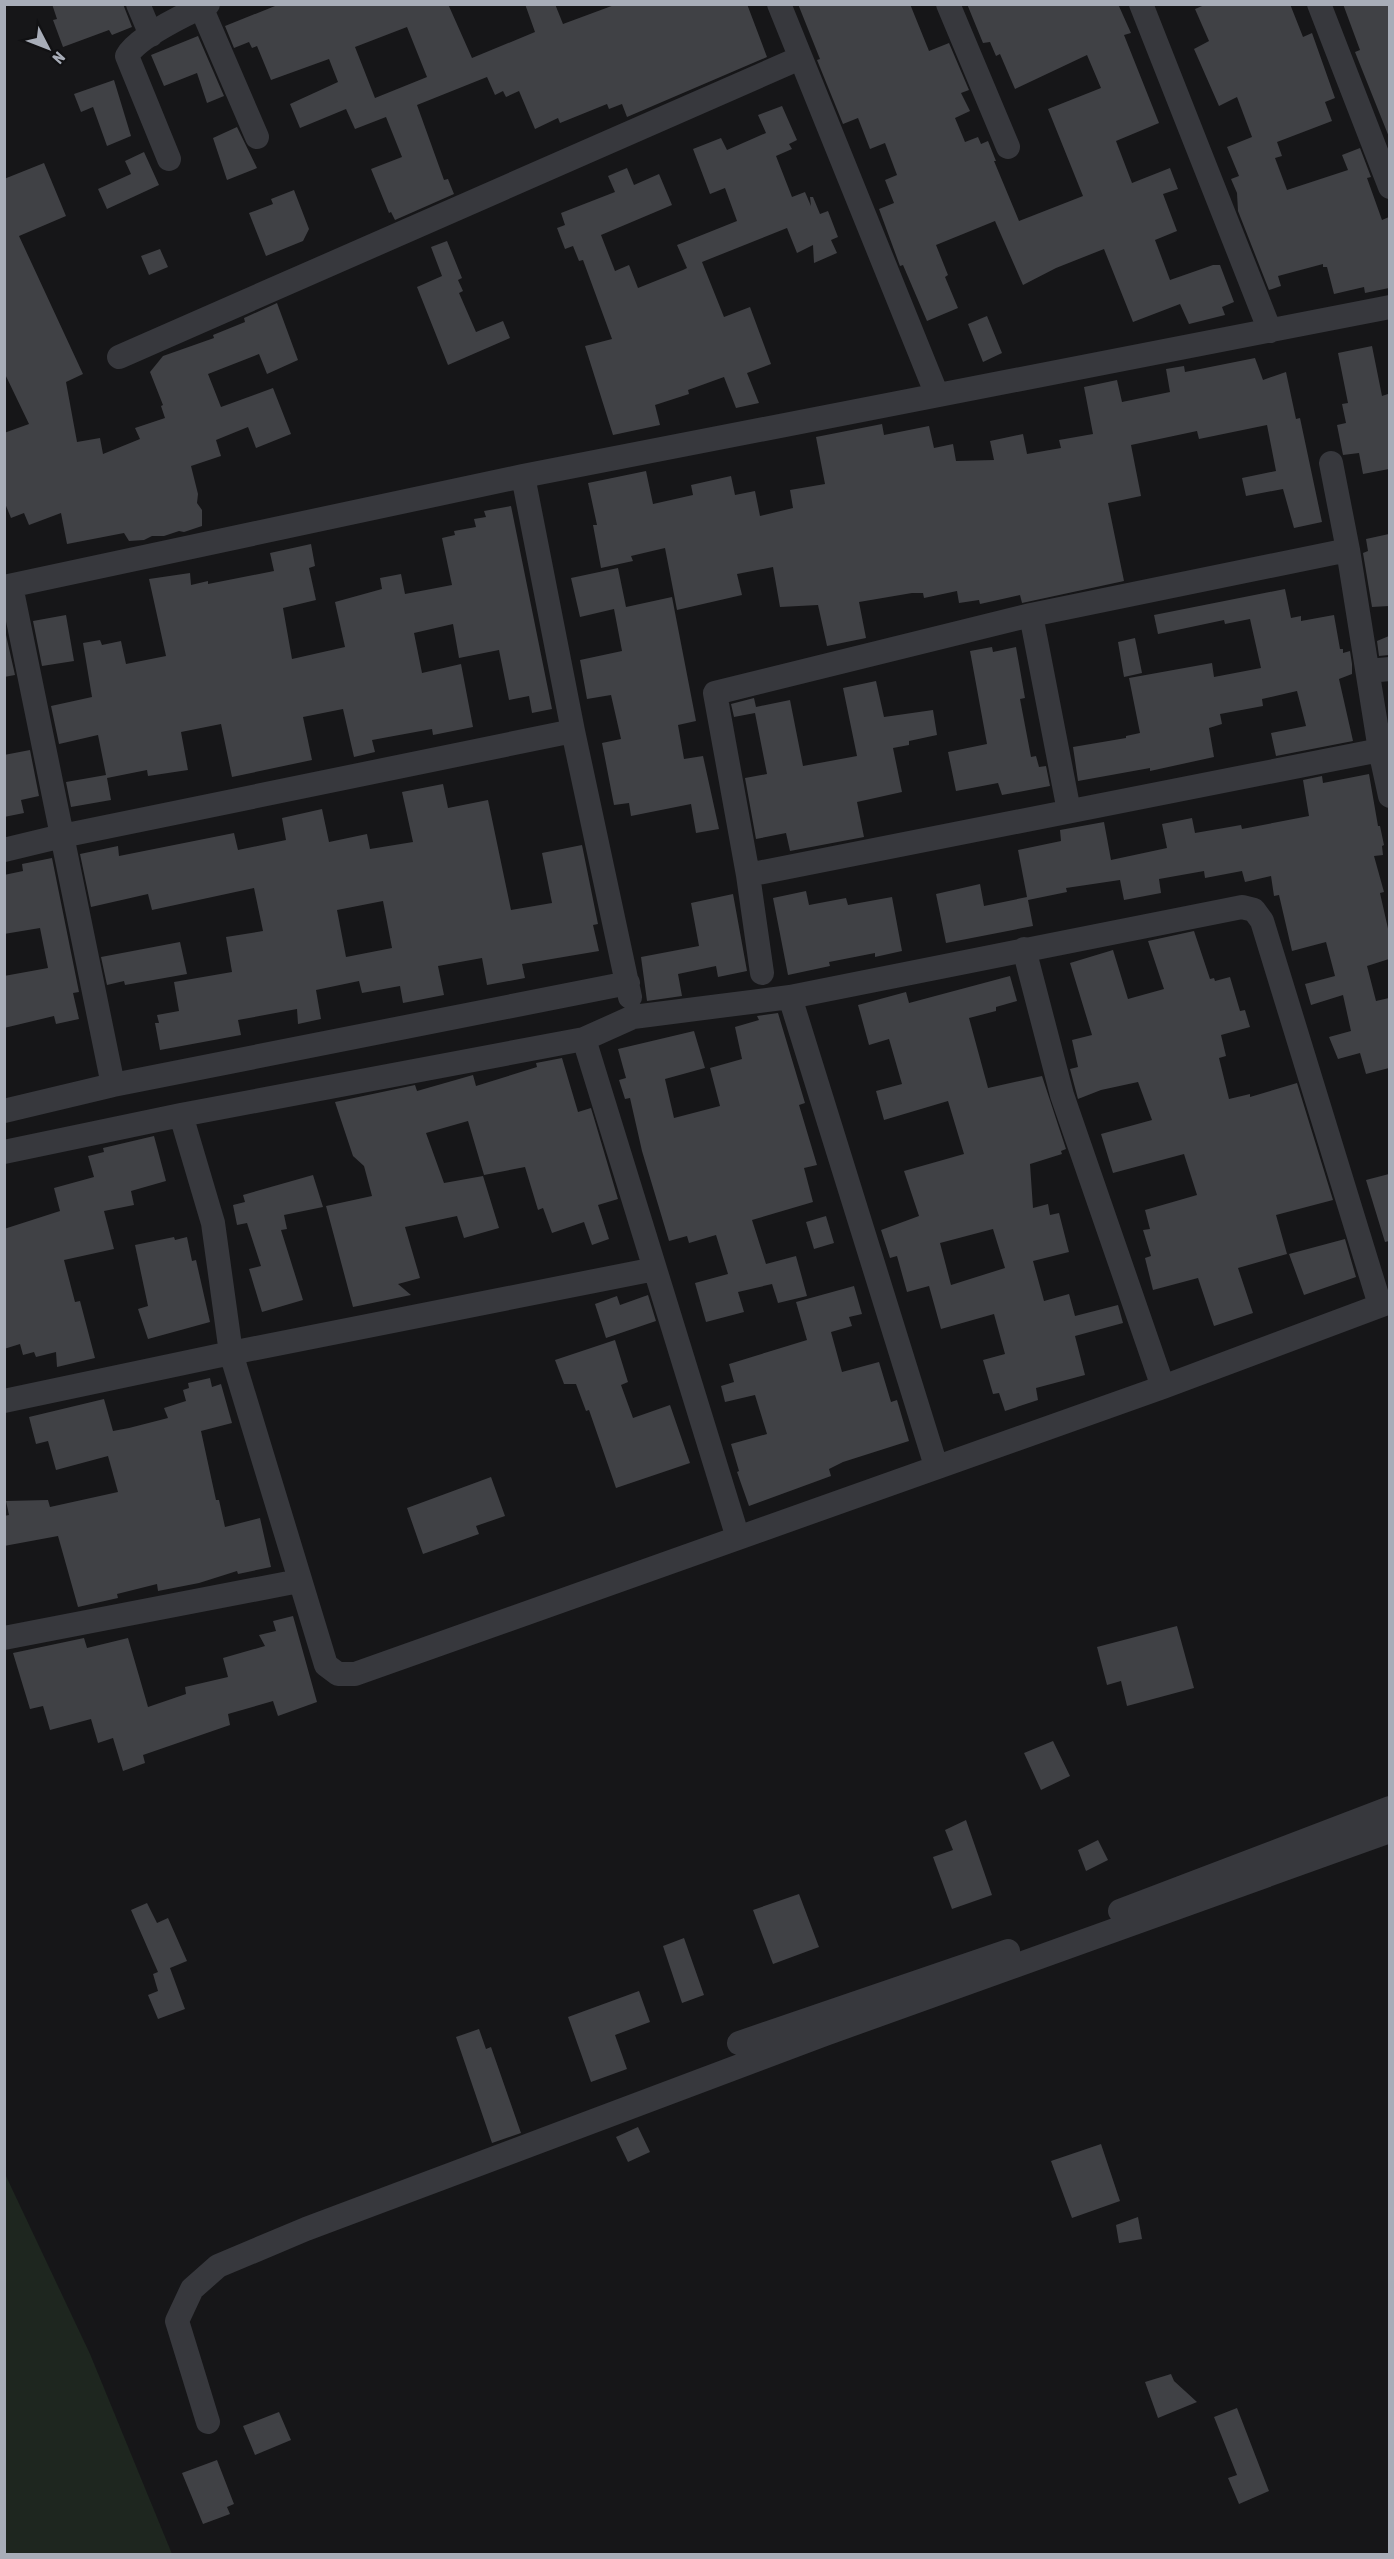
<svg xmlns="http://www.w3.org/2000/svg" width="1394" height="2559" viewBox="0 0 1394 2559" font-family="'Asap Condensed',sans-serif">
  <rect width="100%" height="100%" fill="#161618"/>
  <path fill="#1e261f" d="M 5,2174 L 90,2354 L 172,2554 L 5,2554 Z"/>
  <path fill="#404145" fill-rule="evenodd" d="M 52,4 L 123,4 L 132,27 L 112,35 L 109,30 L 63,47 L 53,20 L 57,19 Z
    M 280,4 L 448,4 L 472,58 L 535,32 L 525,4 L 555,4 L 563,24 L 617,4 L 747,4 L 767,57 L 627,117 L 622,104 L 609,109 L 607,104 L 560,123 L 558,118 L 535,129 L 519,91 L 506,97 L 503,91 L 495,95 L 487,77 L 417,105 L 444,180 L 448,179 L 454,194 L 395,220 L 391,212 L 389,213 L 371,169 L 402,157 L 386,117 L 355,129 L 346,109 L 300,128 L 290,104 L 338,82 L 329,59 L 271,80 L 257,46 L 252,48 L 249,42 L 234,48 L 225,26 ZM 407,27 L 427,77 L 375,98 L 355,47 Z
    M 798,4 L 910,4 L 929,51 L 949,43 L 969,90 L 961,93 L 970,111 L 955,118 L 965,142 L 978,137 L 981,144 L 988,141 L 996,161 L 994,161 L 1019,221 L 1083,196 L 1048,109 L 1101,88 L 1087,55 L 1015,89 L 1000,54 L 996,56 L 990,42 L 983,43 L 967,4 L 1118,4 L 1131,33 L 1124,35 L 1159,123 L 1116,141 L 1132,183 L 1170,168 L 1178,189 L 1163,194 L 1177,231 L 1155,240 L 1170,280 L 1213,265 L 1220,265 L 1234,302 L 1222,307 L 1225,315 L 1189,324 L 1180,304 L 1133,322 L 1104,249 L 1056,268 L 1023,285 L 995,221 L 936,245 L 948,275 L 945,277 L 958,308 L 927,321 L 903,265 L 900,266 L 879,209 L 894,203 L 885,180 L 897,175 L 885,143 L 870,149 L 858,118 L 843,124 L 817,60 L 820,59 Z
    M 1207,4 L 1290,4 L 1303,37 L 1312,33 L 1335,98 L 1325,102 L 1332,121 L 1277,142 L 1282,156 L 1275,158 L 1287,190 L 1348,170 L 1342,155 L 1360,148 L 1371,177 L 1367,178 L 1382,220 L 1389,217 L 1389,288 L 1365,293 L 1364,287 L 1334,294 L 1327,267 L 1323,267 L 1323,264 L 1278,276 L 1281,286 L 1269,290 L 1238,211 L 1237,193 L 1231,179 L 1239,176 L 1227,147 L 1252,137 L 1237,97 L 1219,106 L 1194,49 L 1209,41 L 1195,9 Z
    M 1343,4 L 1389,4 L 1389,137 L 1355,52 L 1360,50 Z
    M 198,36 L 224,96 L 207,103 L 197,73 L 164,86 L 151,55 Z
    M 114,80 L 131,136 L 107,146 L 93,107 L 81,112 L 74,94 Z
    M 782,106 L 797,140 L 789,144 L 792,149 L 776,156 L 792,197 L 805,192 L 811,206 L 810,197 L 813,197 L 820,214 L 828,211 L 838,237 L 831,240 L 837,253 L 814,263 L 813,245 L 797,253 L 787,228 L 702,262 L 724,317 L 750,307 L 771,364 L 747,373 L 759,403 L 736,408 L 724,377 L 688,390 L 689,394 L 655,405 L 660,425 L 613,435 L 585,346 L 612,339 L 583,260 L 579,261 L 573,246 L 565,249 L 557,228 L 565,225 L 561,213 L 615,192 L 608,176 L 627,168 L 634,185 L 659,174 L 672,205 L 601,235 L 615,271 L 629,265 L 638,288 L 683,270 L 687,268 L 677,245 L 737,221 L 725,188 L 710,194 L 693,149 L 721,138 L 727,150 L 766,133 L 758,115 Z
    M 237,127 L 257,168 L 227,180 L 213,138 Z
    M 144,152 L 159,185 L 107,209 L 98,189 L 131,174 L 125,161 Z
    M 44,163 L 66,216 L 19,236 L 83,374 L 66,382 L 77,442 L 100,438 L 103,454 L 140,439 L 135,428 L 165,418 L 161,406 L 163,405 L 150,372 L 163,356 L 214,338 L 213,335 L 245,322 L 244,318 L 277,303 L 298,360 L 267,374 L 259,354 L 208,374 L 221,407 L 273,388 L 291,434 L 256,448 L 248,427 L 216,440 L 221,456 L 191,466 L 198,494 L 197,503 L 202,510 L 202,526 L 184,532 L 179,531 L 164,536 L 152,536 L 144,540 L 129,541 L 124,533 L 67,544 L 61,513 L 29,525 L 24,513 L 11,518 L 4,501 L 4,433 L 29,424 L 4,372 L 4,179 Z
    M 294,190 L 309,229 L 303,241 L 266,256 L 249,213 L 273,204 L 271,199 Z
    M 447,241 L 462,278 L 458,280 L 463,291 L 459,293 L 476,332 L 503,321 L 510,338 L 448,365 L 417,287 L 442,276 L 431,247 Z
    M 160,249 L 168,267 L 149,275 L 141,256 Z
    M 987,316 L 1002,353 L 983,362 L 968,324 Z
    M 1372,346 L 1382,396 L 1388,394 L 1389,405 L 1389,469 L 1363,474 L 1359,453 L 1343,455 L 1337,425 L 1346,423 L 1342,404 L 1348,403 L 1338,353 Z
    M 1255,358 L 1263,380 L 1286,372 L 1296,419 L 1300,418 L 1322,522 L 1294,528 L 1283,489 L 1246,496 L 1242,478 L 1276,471 L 1267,425 L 1199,439 L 1197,431 L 1131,445 L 1141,496 L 1108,503 L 1124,581 L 1022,603 L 1020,595 L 980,604 L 979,600 L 959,603 L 957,591 L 924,598 L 923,593 L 912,593 L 859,602 L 866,638 L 827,646 L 818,605 L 780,607 L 773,567 L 737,574 L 742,595 L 677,610 L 665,548 L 631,556 L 633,561 L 601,568 L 593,525 L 597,525 L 588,483 L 646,471 L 653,504 L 693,495 L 691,485 L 731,476 L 735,495 L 755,491 L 760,516 L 793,508 L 790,490 L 825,484 L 816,437 L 882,424 L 884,435 L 929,426 L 934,448 L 953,444 L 956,461 L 994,460 L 990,441 L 1023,434 L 1027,454 L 1061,448 L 1059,440 L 1093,434 L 1084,387 L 1117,380 L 1122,402 L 1170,392 L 1166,369 L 1184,366 L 1185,372 Z
    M 511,506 L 552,709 L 532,713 L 529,696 L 509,700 L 499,650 L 459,658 L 453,624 L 414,633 L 422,673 L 461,664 L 473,727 L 433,735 L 432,729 L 372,740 L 375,752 L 354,757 L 343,709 L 303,717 L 312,760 L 232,777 L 221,724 L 181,732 L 188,770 L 148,776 L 147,770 L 107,778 L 111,800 L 71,807 L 66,782 L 106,775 L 98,735 L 59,744 L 51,706 L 92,697 L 83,643 L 100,640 L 102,645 L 121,641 L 126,664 L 166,656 L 149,579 L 190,573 L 191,585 L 208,581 L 208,584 L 274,571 L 270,553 L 311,544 L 315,566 L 309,568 L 316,600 L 283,608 L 292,659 L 345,647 L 335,602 L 382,589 L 380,578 L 401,574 L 405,594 L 452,585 L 442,538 L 455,535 L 454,531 L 476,527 L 474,519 L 486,517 L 484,511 Z
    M 1389,534 L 1389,606 L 1372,607 L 1363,553 L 1368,551 L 1366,539 Z
    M 618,568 L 626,607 L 672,597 L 696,721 L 678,725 L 684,759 L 703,756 L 719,829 L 696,833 L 691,804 L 631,816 L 629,803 L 614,805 L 602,743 L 621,739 L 611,695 L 587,699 L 580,660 L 622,651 L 614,609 L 580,617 L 571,578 Z
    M 1285,589 L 1291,618 L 1301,616 L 1301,621 L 1334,615 L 1340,649 L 1343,649 L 1343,653 L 1350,651 L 1352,664 L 1352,674 L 1339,679 L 1353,741 L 1276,756 L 1271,733 L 1306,726 L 1297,691 L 1262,699 L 1263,706 L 1220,714 L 1222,724 L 1209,728 L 1214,757 L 1150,771 L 1150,768 L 1078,781 L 1073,747 L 1126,738 L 1126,736 L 1140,733 L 1129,678 L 1212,663 L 1214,677 L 1261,668 L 1250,619 L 1225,624 L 1224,620 L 1158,634 L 1154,615 Z
    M 66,615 L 74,661 L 42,666 L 33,621 Z
    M 4,626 L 15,675 L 4,677 Z
    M 1389,636 L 1389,655 L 1379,656 L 1377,641 Z
    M 1135,638 L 1142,673 L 1124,677 L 1118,642 Z
    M 992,647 L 993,652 L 1016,647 L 1025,698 L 1020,699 L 1031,757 L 1036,756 L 1039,767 L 1046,766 L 1050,786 L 1002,795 L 998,783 L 956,791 L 948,752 L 987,744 L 970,651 Z
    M 876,681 L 884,717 L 933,710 L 937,735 L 909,741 L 909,745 L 893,748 L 902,792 L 857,802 L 864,837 L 790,851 L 786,833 L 756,839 L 745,778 L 767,774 L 755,713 L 734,717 L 731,704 L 754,698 L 756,707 L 790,700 L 803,766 L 857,756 L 843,688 Z
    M 30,750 L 39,796 L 21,800 L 24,813 L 4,817 L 4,755 Z
    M 1369,774 L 1378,826 L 1380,826 L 1384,845 L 1382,846 L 1383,855 L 1374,856 L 1384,892 L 1380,893 L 1389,933 L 1389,959 L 1367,966 L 1376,1001 L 1389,998 L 1389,1068 L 1366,1074 L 1360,1053 L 1338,1059 L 1329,1037 L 1351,1031 L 1343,995 L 1311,1005 L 1305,984 L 1335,976 L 1326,942 L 1292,951 L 1279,895 L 1274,896 L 1271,876 L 1245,882 L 1242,871 L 1205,878 L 1204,871 L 1159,879 L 1161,893 L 1124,900 L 1120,880 L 1066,888 L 1067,892 L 1028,900 L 1033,926 L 946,943 L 936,894 L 980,884 L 984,906 L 1027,897 L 1018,850 L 1061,841 L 1060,830 L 1104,822 L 1111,860 L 1167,848 L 1162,824 L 1192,818 L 1195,833 L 1241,825 L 1242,829 L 1309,816 L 1303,780 L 1322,776 L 1323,783 Z
    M 443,784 L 448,808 L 488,800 L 511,910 L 552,903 L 542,853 L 582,845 L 598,924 L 593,925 L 599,951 L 522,964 L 525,978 L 487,985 L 482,958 L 438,966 L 444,995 L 403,1003 L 400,986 L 362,993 L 359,981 L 316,990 L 321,1019 L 298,1024 L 297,1009 L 238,1020 L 241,1035 L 160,1050 L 155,1023 L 159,1023 L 157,1015 L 179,1011 L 174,982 L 232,972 L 226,937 L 263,931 L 254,888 L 152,910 L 148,894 L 91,907 L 80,854 L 118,846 L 119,856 L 234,833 L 238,850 L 286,840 L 282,818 L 322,809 L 329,842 L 367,834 L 370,849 L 413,842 L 402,792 ZM 383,901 L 392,948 L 346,957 L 337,910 Z
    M 52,858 L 79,992 L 73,993 L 79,1019 L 56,1024 L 54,1016 L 4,1028 L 4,976 L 48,968 L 40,928 L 4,934 L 4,875 L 23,871 L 22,864 Z
    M 806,891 L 809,905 L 846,898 L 848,905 L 892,897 L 902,951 L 875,957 L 875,953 L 829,962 L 830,966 L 788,975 L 773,898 Z
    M 733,894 L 747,971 L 718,977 L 716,966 L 678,974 L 682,996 L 647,1001 L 641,957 L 699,946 L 691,903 Z
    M 1194,931 L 1210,979 L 1214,978 L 1215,981 L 1230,977 L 1240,1011 L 1245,1010 L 1250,1027 L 1221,1035 L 1226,1056 L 1219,1058 L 1229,1099 L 1250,1094 L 1250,1097 L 1297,1083 L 1333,1200 L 1276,1215 L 1287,1254 L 1238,1268 L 1253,1313 L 1214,1326 L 1198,1278 L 1153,1290 L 1145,1258 L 1151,1256 L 1143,1230 L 1150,1229 L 1145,1210 L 1197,1195 L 1184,1154 L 1113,1173 L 1101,1134 L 1152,1120 L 1138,1082 L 1101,1090 L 1078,1099 L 1070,1069 L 1078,1067 L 1072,1040 L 1092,1035 L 1070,963 L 1113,950 L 1128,999 L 1164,989 L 1148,941 Z
    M 180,942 L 187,974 L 125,985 L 124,981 L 107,985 L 101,957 Z
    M 1010,976 L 1017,1001 L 996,1007 L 996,1011 L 969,1018 L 988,1088 L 1042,1076 L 1066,1149 L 1061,1151 L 1062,1154 L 1030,1164 L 1033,1208 L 1048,1204 L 1050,1215 L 1059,1213 L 1069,1252 L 1033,1261 L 1044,1301 L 1069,1294 L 1075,1316 L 1118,1305 L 1123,1323 L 1075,1336 L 1085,1375 L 1036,1388 L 1038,1400 L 1005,1411 L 999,1393 L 993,1394 L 983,1360 L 1005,1354 L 994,1314 L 941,1329 L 929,1286 L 907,1292 L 897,1256 L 890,1258 L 881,1230 L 919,1216 L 904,1171 L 964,1154 L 948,1101 L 884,1120 L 876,1091 L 902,1084 L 889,1039 L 869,1045 L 858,1005 L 906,992 L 909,1003 ZM 993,1229 L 1005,1268 L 951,1285 L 940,1243 Z
    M 778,1013 L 805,1103 L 799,1105 L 817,1165 L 804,1168 L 813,1202 L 752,1220 L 766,1264 L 796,1256 L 807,1296 L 778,1303 L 772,1284 L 738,1292 L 744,1312 L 706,1322 L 695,1283 L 728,1274 L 716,1235 L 689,1243 L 687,1236 L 669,1241 L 642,1151 L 630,1098 L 625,1099 L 619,1080 L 626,1078 L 618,1049 L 694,1031 L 705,1068 L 665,1079 L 674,1118 L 720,1106 L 710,1068 L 742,1059 L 735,1027 L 759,1020 L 757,1016 Z
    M 562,1058 L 578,1112 L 591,1108 L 618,1199 L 598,1205 L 609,1239 L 592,1245 L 584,1222 L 552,1233 L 543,1208 L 538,1210 L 525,1167 L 484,1175 L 468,1121 L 426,1133 L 444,1183 L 483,1176 L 499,1228 L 464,1238 L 457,1216 L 405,1227 L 420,1278 L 398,1284 L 411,1295 L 353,1307 L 326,1206 L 372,1196 L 364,1166 L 353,1156 L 335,1102 L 415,1085 L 417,1091 L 473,1075 L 476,1086 L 537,1067 L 536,1063 Z
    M 154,1136 L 166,1181 L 131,1191 L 134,1205 L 104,1211 L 114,1249 L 64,1260 L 75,1302 L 80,1301 L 95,1358 L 57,1367 L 56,1352 L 36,1357 L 34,1352 L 23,1355 L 20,1344 L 4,1349 L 4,1229 L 60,1211 L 54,1188 L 94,1177 L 88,1156 L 104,1152 L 103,1148 Z
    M 1389,1174 L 1389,1241 L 1385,1242 L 1366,1180 Z
    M 313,1175 L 323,1207 L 284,1215 L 287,1229 L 281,1230 L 303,1300 L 262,1312 L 249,1269 L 261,1266 L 247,1223 L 237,1225 L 233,1205 L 245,1202 L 243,1195 Z
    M 826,1216 L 834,1243 L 814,1249 L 806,1222 Z
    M 174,1237 L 175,1240 L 187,1237 L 192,1261 L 196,1260 L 210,1322 L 148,1339 L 138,1309 L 148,1306 L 135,1245 Z
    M 1345,1239 L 1356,1277 L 1304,1295 L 1289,1254 Z
    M 854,1286 L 862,1314 L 849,1317 L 852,1326 L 831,1332 L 842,1372 L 879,1362 L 891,1402 L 897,1400 L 909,1441 L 843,1462 L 829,1469 L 831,1476 L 749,1506 L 737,1472 L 739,1471 L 731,1444 L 767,1434 L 755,1395 L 725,1402 L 721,1386 L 734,1382 L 729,1364 L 807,1340 L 796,1302 Z
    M 648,1295 L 656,1321 L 606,1338 L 595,1304 L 617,1296 L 620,1305 Z
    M 615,1340 L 628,1382 L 621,1385 L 633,1418 L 670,1405 L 690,1463 L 616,1488 L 589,1410 L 586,1411 L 576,1384 L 564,1384 L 555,1360 Z
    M 210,1378 L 212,1387 L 221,1384 L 232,1423 L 201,1431 L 216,1500 L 219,1500 L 225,1527 L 260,1518 L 271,1567 L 238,1574 L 237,1571 L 199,1583 L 158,1591 L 157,1584 L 117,1594 L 118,1598 L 78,1607 L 58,1536 L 4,1546 L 4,1516 L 9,1515 L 6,1501 L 48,1500 L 50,1507 L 118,1492 L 108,1456 L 56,1470 L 48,1441 L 36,1444 L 29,1417 L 104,1399 L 113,1431 L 129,1428 L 168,1418 L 164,1408 L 186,1401 L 183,1390 L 189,1388 L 188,1383 Z
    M 491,1477 L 505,1516 L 476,1526 L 479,1534 L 423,1554 L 407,1508 Z
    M 293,1616 L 317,1702 L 278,1716 L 273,1701 L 228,1714 L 230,1725 L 143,1755 L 145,1763 L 123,1771 L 113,1738 L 98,1743 L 91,1719 L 50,1730 L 43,1706 L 30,1709 L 13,1653 L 84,1638 L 87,1648 L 128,1638 L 148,1707 L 186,1694 L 185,1687 L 228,1677 L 223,1658 L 265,1646 L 259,1635 L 276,1631 L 273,1621 Z
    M 1177,1626 L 1194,1688 L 1127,1706 L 1121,1681 L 1107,1685 L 1097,1647 Z
    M 1053,1741 L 1070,1776 L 1041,1790 L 1024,1753 Z
    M 966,1820 L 992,1895 L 952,1909 L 933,1857 L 953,1850 L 945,1830 Z
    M 1098,1840 L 1108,1860 L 1086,1871 L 1078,1850 Z
    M 799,1894 L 819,1947 L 773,1964 L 753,1910 Z
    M 147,1903 L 157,1923 L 168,1918 L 187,1961 L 170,1968 L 185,2009 L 158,2019 L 148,1995 L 158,1991 L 153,1974 L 158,1972 L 131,1910 Z
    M 684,1938 L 704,1995 L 682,2003 L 663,1946 Z
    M 639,1991 L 650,2022 L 615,2035 L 627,2069 L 591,2082 L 568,2017 Z
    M 479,2029 L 486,2049 L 491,2047 L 521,2133 L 492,2143 L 456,2037 Z
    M 638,2127 L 650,2152 L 628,2162 L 616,2137 Z
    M 1101,2144 L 1120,2201 L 1072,2218 L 1051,2161 Z
    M 1138,2217 L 1142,2239 L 1119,2243 L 1116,2225 Z
    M 1171,2374 L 1174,2381 L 1197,2402 L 1158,2418 L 1145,2382 Z
    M 1237,2408 L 1269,2491 L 1239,2504 L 1228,2478 L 1237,2475 L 1214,2417 Z
    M 279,2412 L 291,2440 L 255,2455 L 243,2426 Z
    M 217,2460 L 234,2504 L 227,2507 L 230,2514 L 203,2524 L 182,2473 Z"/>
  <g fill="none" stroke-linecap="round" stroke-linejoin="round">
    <path stroke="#37383d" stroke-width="24" d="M 138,4 L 151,35
      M 779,4 L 937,395
      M 948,4 L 1008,147
      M 1141,4 L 1270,331
      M 1319,4 L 1390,187
      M 201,7 L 257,137
      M 169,159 L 127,56 C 137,37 188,13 208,4
      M 119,357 L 800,58
      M 1331,463 L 1348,550
      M 523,476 L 573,731 L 630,997
      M 11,586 L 113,1085
      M 4,587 L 523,476 L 1390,307
      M 1031,615 L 1069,811
      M 1368,671 L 1390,669
      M 1380,750 L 1390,796
      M 4,850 L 62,836 L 573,731
      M 748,875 L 1380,750 L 1348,550 L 1031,615 L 715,693 L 748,875 L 762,973
      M 1024,949 L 1062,1095 L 1163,1387
      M 790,997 L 936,1466
      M 584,1039 L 738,1538
      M 4,1111 L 113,1085 L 628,983
      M 181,1115 L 213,1223 L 231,1353 L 326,1665 L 338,1674 L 355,1674 L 1163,1387 L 1390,1302
      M 4,1152 L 181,1115 L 584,1039 L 633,1017 L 790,997 L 1242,907 L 1254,910 L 1262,921 L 1380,1305
      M 4,1401 L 231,1353 L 655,1269
      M 4,1638 L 299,1581
      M 1120,1911 L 1390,1808
      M 739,2043 L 1008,1951
      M 208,2422 L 177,2321 L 192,2289 L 218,2266 L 306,2229 L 825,2034 L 1390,1831"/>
  </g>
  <rect width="1394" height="2559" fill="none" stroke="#a8adb8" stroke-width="12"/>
  <g transform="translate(48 48) rotate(132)" stroke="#111113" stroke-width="4.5" paint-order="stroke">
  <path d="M0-4.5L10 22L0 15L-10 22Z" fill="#a8adb8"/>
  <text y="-9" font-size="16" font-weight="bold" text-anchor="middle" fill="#a8adb8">N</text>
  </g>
</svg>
